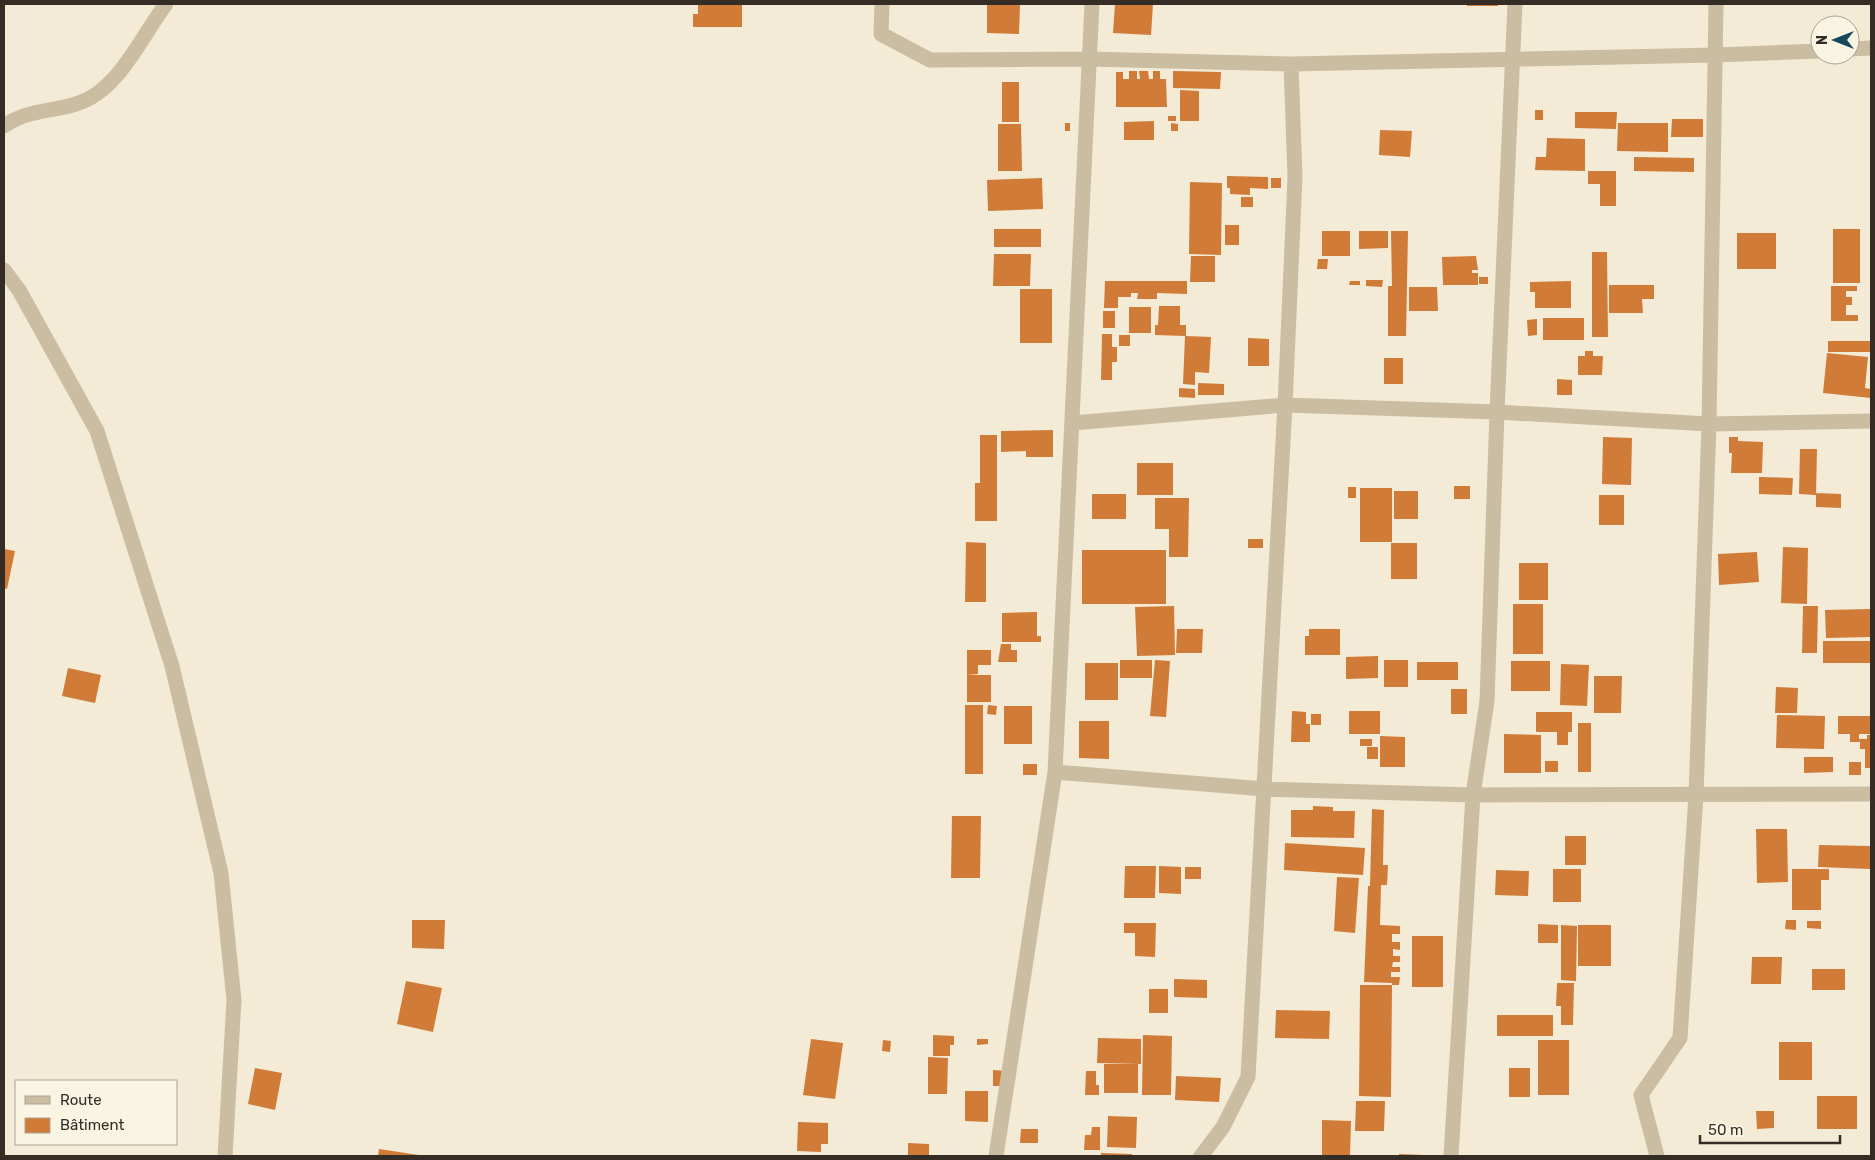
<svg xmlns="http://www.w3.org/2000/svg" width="1875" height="1160" viewBox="0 0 1875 1160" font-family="Rubik,sans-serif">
  <rect width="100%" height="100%" fill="#f3ebd6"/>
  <path fill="#d07b37" d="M 698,4 L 742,4 L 742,27 L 693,27 L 693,14 L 698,14 Z
    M 987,4 L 1020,4 L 1019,34 L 987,33 Z
    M 1115,4 L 1153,4 L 1151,35 L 1113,33 Z
    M 1467,4 L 1498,4 L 1498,6 L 1467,6 Z
    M 1129,71 L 1137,71 L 1137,79 L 1140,79 L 1139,71 L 1148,71 L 1149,79 L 1153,79 L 1153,71 L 1160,71 L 1160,79 L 1166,79 L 1167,107 L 1116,107 L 1116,72 L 1123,72 L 1123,79 L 1129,79 Z
    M 1173,71 L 1221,72 L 1220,89 L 1173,88 Z
    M 1002,82 L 1019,82 L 1019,122 L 1002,122 Z
    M 1180,90 L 1199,91 L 1199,121 L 1180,121 Z
    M 1535,110 L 1543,110 L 1543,120 L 1535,120 Z
    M 1575,112 L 1617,112 L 1616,129 L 1575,128 Z
    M 1168,116 L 1176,116 L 1176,121 L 1168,121 Z
    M 1672,119 L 1703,119 L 1703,137 L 1671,137 Z
    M 1154,121 L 1154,140 L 1124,140 L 1124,122 Z
    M 1065,123 L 1070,123 L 1070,131 L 1065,131 Z
    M 1171,123 L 1178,124 L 1178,131 L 1171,131 Z
    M 1618,123 L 1668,123 L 1668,152 L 1617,151 Z
    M 998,124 L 1021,124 L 1022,171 L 998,171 Z
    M 1380,130 L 1412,131 L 1410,157 L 1379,155 Z
    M 1547,138 L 1585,139 L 1585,171 L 1535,170 L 1536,157 L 1546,157 Z
    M 1634,157 L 1694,158 L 1694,172 L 1634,171 Z
    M 1588,171 L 1616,171 L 1616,206 L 1600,206 L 1600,184 L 1588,184 Z
    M 1227,176 L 1268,177 L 1268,189 L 1250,188 L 1250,195 L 1230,194 L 1230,188 L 1227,188 Z
    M 1042,178 L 1043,209 L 988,211 L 987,180 Z
    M 1271,178 L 1281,178 L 1281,188 L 1271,188 Z
    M 1190,182 L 1222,183 L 1221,255 L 1189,254 Z
    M 1241,197 L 1253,197 L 1253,207 L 1241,207 Z
    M 1225,225 L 1239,225 L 1239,245 L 1225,245 Z
    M 994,229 L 1041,229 L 1041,247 L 994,247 Z
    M 1833,229 L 1860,229 L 1860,283 L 1833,283 Z
    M 1322,231 L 1350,231 L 1350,256 L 1322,256 Z
    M 1359,231 L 1388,231 L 1388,248 L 1359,249 Z
    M 1391,231 L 1408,231 L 1406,336 L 1388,336 L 1388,286 L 1392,286 Z
    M 1737,233 L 1776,233 L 1776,269 L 1737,269 Z
    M 1592,252 L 1607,252 L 1608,337 L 1592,337 Z
    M 994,254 L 1031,254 L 1030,286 L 993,286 Z
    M 1191,256 L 1215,256 L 1215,282 L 1190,282 Z
    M 1476,256 L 1478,270 L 1472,270 L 1472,273 L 1478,273 L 1478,285 L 1443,285 L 1442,257 Z
    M 1318,259 L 1328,259 L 1327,269 L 1317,269 Z
    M 1479,277 L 1488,277 L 1488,284 L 1479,284 Z
    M 1366,280 L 1383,280 L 1382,287 L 1366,286 Z
    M 1105,281 L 1187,281 L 1187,294 L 1157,293 L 1157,299 L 1137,299 L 1138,293 L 1131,293 L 1131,297 L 1118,297 L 1118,308 L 1104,308 Z
    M 1350,281 L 1360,281 L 1360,285 L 1349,285 Z
    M 1571,281 L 1571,308 L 1535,308 L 1535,292 L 1530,292 L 1530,282 Z
    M 1609,285 L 1654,285 L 1654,299 L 1642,299 L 1643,313 L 1609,313 Z
    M 1831,286 L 1857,286 L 1857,291 L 1846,291 L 1846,297 L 1852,297 L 1852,305 L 1846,305 L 1846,315 L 1858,315 L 1858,321 L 1831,321 Z
    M 1409,287 L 1437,287 L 1438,311 L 1409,311 Z
    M 1020,289 L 1052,289 L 1052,343 L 1020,343 Z
    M 1159,306 L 1180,306 L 1180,325 L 1186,325 L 1186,336 L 1211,337 L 1209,373 L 1195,372 L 1195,385 L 1183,384 L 1185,336 L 1155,335 L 1155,325 L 1158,325 Z
    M 1129,307 L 1151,307 L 1151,333 L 1129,333 Z
    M 1103,311 L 1115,311 L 1115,328 L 1103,328 Z
    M 1543,318 L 1584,318 L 1584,340 L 1543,340 Z
    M 1537,319 L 1537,335 L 1528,336 L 1527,320 Z
    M 1102,334 L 1112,334 L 1112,347 L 1117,347 L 1117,362 L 1112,362 L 1112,380 L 1101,380 Z
    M 1119,335 L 1130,335 L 1130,346 L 1119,346 Z
    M 1248,338 L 1269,339 L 1269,366 L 1248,366 Z
    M 1828,341 L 1871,341 L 1871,352 L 1828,352 Z
    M 1585,351 L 1593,351 L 1593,356 L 1603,356 L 1602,375 L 1578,375 L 1578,356 L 1585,356 Z
    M 1827,353 L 1868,357 L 1865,388 L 1871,389 L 1871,398 L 1823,393 Z
    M 1384,358 L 1403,358 L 1403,384 L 1384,384 Z
    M 1557,379 L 1572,380 L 1572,395 L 1557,395 Z
    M 1198,383 L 1224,384 L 1224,395 L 1198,395 Z
    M 1179,388 L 1195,389 L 1195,398 L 1179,397 Z
    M 1053,430 L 1053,457 L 1026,457 L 1026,451 L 1001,452 L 1001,431 Z
    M 980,435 L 997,435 L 997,521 L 975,521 L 975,483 L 980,483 Z
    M 1603,437 L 1632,438 L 1631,485 L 1602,484 Z
    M 1729,437 L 1738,437 L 1738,441 L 1763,442 L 1762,473 L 1731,473 L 1732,453 L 1729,453 Z
    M 1800,449 L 1817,449 L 1816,495 L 1799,494 Z
    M 1137,463 L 1173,463 L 1173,495 L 1137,495 Z
    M 1759,477 L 1793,478 L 1792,495 L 1759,494 Z
    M 1454,486 L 1470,486 L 1470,499 L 1454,499 Z
    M 1348,487 L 1356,487 L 1356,498 L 1348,498 Z
    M 1360,488 L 1392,488 L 1392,542 L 1360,542 Z
    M 1394,491 L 1418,491 L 1418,519 L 1394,519 Z
    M 1816,493 L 1841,494 L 1841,508 L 1816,507 Z
    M 1092,494 L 1126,494 L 1126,519 L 1092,519 Z
    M 1599,495 L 1624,495 L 1624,525 L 1599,525 Z
    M 1155,498 L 1189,498 L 1188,557 L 1169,557 L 1169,529 L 1155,529 Z
    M 1248,539 L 1263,539 L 1263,548 L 1248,548 Z
    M 966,542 L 986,543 L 986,602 L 965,602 Z
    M 1391,543 L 1417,543 L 1417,579 L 1391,579 Z
    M 1783,547 L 1808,548 L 1807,604 L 1781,603 Z
    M 4,549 L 15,551 L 7,589 L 4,588 Z
    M 1082,550 L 1166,550 L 1166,604 L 1082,604 Z
    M 1757,552 L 1759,582 L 1719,585 L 1718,554 Z
    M 1519,563 L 1548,563 L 1548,600 L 1519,600 Z
    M 1513,604 L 1543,604 L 1543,654 L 1513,654 Z
    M 1174,606 L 1175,655 L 1137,656 L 1135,607 Z
    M 1803,606 L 1818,606 L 1817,653 L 1802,653 Z
    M 1871,609 L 1871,637 L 1826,638 L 1825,610 Z
    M 1037,612 L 1037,636 L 1041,636 L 1041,642 L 1002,642 L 1002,613 Z
    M 1177,629 L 1203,629 L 1202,653 L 1176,653 Z
    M 1309,629 L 1340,629 L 1340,655 L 1305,655 L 1305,636 L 1309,636 Z
    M 1823,641 L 1871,641 L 1871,663 L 1823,663 Z
    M 1001,644 L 1011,644 L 1011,650 L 1017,650 L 1017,662 L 998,662 Z
    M 967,650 L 991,650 L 991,665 L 978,665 L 978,674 L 967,675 Z
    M 1378,656 L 1378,678 L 1346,679 L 1346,657 Z
    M 1120,660 L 1152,660 L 1152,678 L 1120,678 Z
    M 1155,660 L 1170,661 L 1166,717 L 1150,716 Z
    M 1384,660 L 1408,660 L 1408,687 L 1384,687 Z
    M 1511,661 L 1550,661 L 1550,691 L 1511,691 Z
    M 1417,662 L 1458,662 L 1458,680 L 1417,680 Z
    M 1085,663 L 1118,663 L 1118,700 L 1085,700 Z
    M 1561,664 L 1589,665 L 1587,706 L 1560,705 Z
    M 68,668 L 101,675 L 95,703 L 62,696 Z
    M 967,675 L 991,675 L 991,702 L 967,702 Z
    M 1594,676 L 1622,676 L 1621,713 L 1594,713 Z
    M 1776,687 L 1798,688 L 1797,713 L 1775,713 Z
    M 1451,689 L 1467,689 L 1467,714 L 1451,714 Z
    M 965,705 L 983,705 L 983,774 L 965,774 Z
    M 988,705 L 997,706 L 996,715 L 987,714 Z
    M 1004,706 L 1032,706 L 1032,744 L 1004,744 Z
    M 1292,711 L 1306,712 L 1306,724 L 1310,724 L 1310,742 L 1291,742 Z
    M 1349,711 L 1380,711 L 1380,734 L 1349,734 Z
    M 1536,712 L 1572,712 L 1572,732 L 1568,732 L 1568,745 L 1557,745 L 1557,732 L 1536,732 Z
    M 1311,714 L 1321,714 L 1321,725 L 1311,725 Z
    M 1777,715 L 1825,716 L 1824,749 L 1776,748 Z
    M 1838,716 L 1871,716 L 1871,734 L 1859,734 L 1859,739 L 1867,739 L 1867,735 L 1871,735 L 1871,768 L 1865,768 L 1865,749 L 1860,749 L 1860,742 L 1850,742 L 1850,734 L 1838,734 Z
    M 1079,721 L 1109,721 L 1109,759 L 1079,758 Z
    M 1578,723 L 1591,723 L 1591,772 L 1578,772 Z
    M 1504,734 L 1541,735 L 1541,773 L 1504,773 Z
    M 1380,736 L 1405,737 L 1405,767 L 1380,767 Z
    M 1360,739 L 1372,739 L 1372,746 L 1360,746 Z
    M 1367,747 L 1378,747 L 1378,759 L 1367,759 Z
    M 1804,757 L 1833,757 L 1833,772 L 1804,773 Z
    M 1545,761 L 1558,761 L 1558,772 L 1545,772 Z
    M 1849,762 L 1861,762 L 1861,775 L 1849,775 Z
    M 1023,764 L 1037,764 L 1037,775 L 1023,775 Z
    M 1313,806 L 1333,807 L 1333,811 L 1355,811 L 1354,838 L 1291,837 L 1291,810 L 1313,810 Z
    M 1372,809 L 1384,810 L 1383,865 L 1388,865 L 1387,885 L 1381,885 L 1380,925 L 1400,926 L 1400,934 L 1392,934 L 1392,942 L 1400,942 L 1400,950 L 1393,949 L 1393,956 L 1400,956 L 1400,962 L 1393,962 L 1392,967 L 1400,967 L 1400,972 L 1391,972 L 1391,977 L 1400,977 L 1399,985 L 1392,985 L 1392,983 L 1364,982 L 1368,886 L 1370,886 Z
    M 952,816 L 981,816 L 980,878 L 951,878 Z
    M 1756,829 L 1787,829 L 1788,882 L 1757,883 Z
    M 1565,836 L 1586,836 L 1586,865 L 1565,865 Z
    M 1285,843 L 1365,848 L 1363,875 L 1284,870 Z
    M 1819,845 L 1870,846 L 1870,869 L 1818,867 Z
    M 1125,866 L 1156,866 L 1155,898 L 1124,898 Z
    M 1159,866 L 1181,867 L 1181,894 L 1159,893 Z
    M 1185,867 L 1201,867 L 1201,879 L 1185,879 Z
    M 1553,869 L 1581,869 L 1581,902 L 1553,902 Z
    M 1792,869 L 1829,869 L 1829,880 L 1821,880 L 1821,910 L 1792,910 Z
    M 1496,870 L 1529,871 L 1528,896 L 1495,895 Z
    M 1337,877 L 1359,878 L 1355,933 L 1334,931 Z
    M 412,920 L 445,920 L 444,949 L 412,948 Z
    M 1786,920 L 1796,920 L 1796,930 L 1785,929 Z
    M 1807,921 L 1821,921 L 1821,929 L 1807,928 Z
    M 1124,923 L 1156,923 L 1155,957 L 1135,956 L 1135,933 L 1124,933 Z
    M 1538,924 L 1558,925 L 1558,943 L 1538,943 Z
    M 1561,925 L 1577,926 L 1576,981 L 1561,980 Z
    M 1578,925 L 1611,925 L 1611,966 L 1578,966 Z
    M 1412,936 L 1443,936 L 1443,987 L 1412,987 Z
    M 1752,957 L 1782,957 L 1781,984 L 1751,984 Z
    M 1812,969 L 1845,969 L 1845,990 L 1812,990 Z
    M 1174,979 L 1207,980 L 1207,998 L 1174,997 Z
    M 406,981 L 442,988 L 433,1032 L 397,1024 Z
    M 1557,983 L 1574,983 L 1573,1025 L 1561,1025 L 1561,1006 L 1556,1006 Z
    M 1360,985 L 1392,985 L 1391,1097 L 1359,1096 Z
    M 1149,989 L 1168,989 L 1168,1013 L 1149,1013 Z
    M 1276,1010 L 1330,1011 L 1329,1039 L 1275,1038 Z
    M 1497,1015 L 1553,1015 L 1553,1036 L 1497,1036 Z
    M 933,1035 L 954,1036 L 954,1045 L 950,1045 L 950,1056 L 933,1056 Z
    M 1143,1035 L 1172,1036 L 1171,1095 L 1142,1095 Z
    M 1098,1038 L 1141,1039 L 1141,1064 L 1097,1063 Z
    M 811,1039 L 843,1043 L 835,1099 L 803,1095 Z
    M 977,1039 L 988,1039 L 988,1044 L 977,1045 Z
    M 883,1040 L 891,1041 L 890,1052 L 882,1051 Z
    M 1538,1040 L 1569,1040 L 1569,1095 L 1538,1095 Z
    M 1779,1042 L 1812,1042 L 1812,1080 L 1779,1080 Z
    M 928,1057 L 948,1058 L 947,1094 L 928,1094 Z
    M 1104,1064 L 1138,1064 L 1138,1093 L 1104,1093 Z
    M 255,1068 L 282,1073 L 275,1110 L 248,1104 Z
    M 1509,1068 L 1530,1068 L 1530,1097 L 1509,1097 Z
    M 993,1070 L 1006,1071 L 1005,1086 L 993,1086 Z
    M 1086,1071 L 1096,1071 L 1096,1085 L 1099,1085 L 1099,1095 L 1085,1095 Z
    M 1176,1076 L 1221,1078 L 1219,1102 L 1175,1100 Z
    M 965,1091 L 988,1091 L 988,1122 L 965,1121 Z
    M 1817,1096 L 1857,1096 L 1857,1129 L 1817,1129 Z
    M 1356,1101 L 1385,1101 L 1384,1131 L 1355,1131 Z
    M 1756,1111 L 1774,1111 L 1774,1128 L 1757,1129 Z
    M 1108,1116 L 1137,1117 L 1136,1148 L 1107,1147 Z
    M 1322,1120 L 1351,1121 L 1350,1156 L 1322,1156 Z
    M 798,1122 L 828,1123 L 828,1144 L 821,1144 L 821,1152 L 797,1151 Z
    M 1092,1127 L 1100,1127 L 1100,1150 L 1084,1150 L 1085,1135 L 1091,1135 Z
    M 1021,1129 L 1038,1129 L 1038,1143 L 1020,1143 Z
    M 908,1143 L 929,1144 L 929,1156 L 908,1156 Z
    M 379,1149 L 419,1155 L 419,1156 L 378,1156 Z
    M 1101,1153 L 1132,1154 L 1132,1156 L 1101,1156 Z
    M 1399,1154 L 1424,1155 L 1424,1156 L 1399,1156 Z"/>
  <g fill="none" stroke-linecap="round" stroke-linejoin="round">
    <path stroke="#cbbda2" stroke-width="15" d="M 882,4 L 881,34 L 930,60 L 1088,59 L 1291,64 L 1715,55 L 1820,51
      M 1850,49 L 1871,48
      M 4,126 C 26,110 50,112 76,104 C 118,92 141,37 166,4
      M 4,270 L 19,290 L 97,431 L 172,666 L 221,873 L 234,1000 L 225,1156
      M 1073,423 L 1285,405 L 1497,412 L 1709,424 L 1871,421
      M 1055,772 L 1265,789 L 1473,795 L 1871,794
      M 996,1156 L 1055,772 L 1092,4
      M 1201,1156 L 1223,1127 L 1248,1077 L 1285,405 L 1295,177 L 1291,64
      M 1451,1156 L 1473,795 L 1487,701 L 1497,412 L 1515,4
      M 1657,1156 L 1641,1095 L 1680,1038 L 1696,795 L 1709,424 L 1716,4"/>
  </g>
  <rect width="1875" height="1160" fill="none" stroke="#352d25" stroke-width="10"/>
  <rect x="15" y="1080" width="162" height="65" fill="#faf4e3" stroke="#aba497"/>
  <rect x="25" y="1096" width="25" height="8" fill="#cbbda2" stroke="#aba497"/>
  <text x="60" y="1105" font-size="15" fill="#352d25">Route</text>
  <rect x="25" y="1118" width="25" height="15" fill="#d07b37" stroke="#aba497"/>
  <text x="60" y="1130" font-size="15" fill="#352d25">Bâtiment</text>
  <g transform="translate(1835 40) rotate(270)"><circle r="24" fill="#faf4e3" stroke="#aba497"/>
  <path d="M0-4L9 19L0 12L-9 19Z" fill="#17485a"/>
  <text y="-8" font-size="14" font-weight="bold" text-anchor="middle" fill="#352d25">N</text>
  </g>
  <path d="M1700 1135v8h140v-8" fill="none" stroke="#352d25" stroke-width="2.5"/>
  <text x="1708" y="1135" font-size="15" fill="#352d25" stroke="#faf4e3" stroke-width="4" paint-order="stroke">50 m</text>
</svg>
